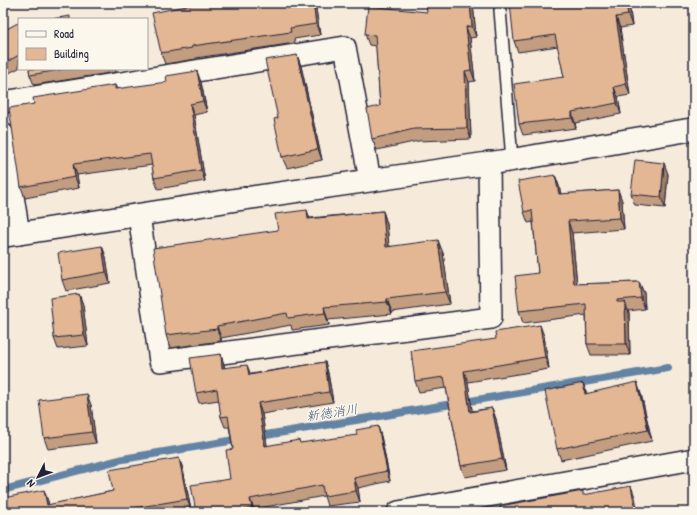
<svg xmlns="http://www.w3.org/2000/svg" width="697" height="515" viewBox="0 0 697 515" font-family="'Patrick Hand','Klee One',sans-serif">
  <rect width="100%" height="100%" fill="#f6eada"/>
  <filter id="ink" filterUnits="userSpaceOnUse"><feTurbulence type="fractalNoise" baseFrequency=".025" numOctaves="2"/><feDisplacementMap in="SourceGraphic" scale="8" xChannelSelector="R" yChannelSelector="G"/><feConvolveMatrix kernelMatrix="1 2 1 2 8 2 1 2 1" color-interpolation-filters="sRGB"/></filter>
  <g filter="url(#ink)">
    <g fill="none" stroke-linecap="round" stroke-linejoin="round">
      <path stroke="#6383a5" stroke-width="8" d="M 254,437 L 668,368
        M 3,490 L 123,459 L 241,439"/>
      <g stroke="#22223b" stroke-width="14">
        <path id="lane" d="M 500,10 L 512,160"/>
      </g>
      <g stroke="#22223b" stroke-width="24">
        <path id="street" d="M 3,102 L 345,47 L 370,180
          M 3,134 L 19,234
          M 139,215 L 160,361 L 491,318 L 489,162
          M 398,512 L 694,459"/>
      </g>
      <g stroke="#22223b" stroke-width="25">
        <path id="secondary" d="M 3,236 L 234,200 L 512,160 L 694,129"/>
      </g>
      <use href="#lane" stroke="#fbf7ec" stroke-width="11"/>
      <use href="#street" stroke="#fbf7ec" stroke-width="21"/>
      <use href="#secondary" stroke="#fbf7ec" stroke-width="22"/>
    </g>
    <path fill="#c39d7f" stroke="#22223b" d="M 201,3 L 315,3 L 320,35 L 294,39 L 295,43 L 196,58 L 196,59 L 165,64 L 161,53 Z
      M 473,3 L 476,37 L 470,38 L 475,81 L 469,82 L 471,139 L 418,141 L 377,150 L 372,139 L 380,106 L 376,46 L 369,45 L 365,34 L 427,12 Z
      M 629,3 L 632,26 L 620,28 L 630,95 L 618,97 L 621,114 L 575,123 L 576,128 L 523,135 L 519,124 L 564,77 L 558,46 L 518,52 L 514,41 Z
      M 19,23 L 19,68 L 5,75 L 3,69 L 3,31 Z
      M 297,55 L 301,66 L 322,160 L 287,168 L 282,157 Z
      M 29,69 L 116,69 L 116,72 L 34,85 L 30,75 Z
      M 201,82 L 207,112 L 194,115 L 205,181 L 158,189 L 154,178 L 152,165 L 77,175 L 79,188 L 25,198 L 21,187 L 34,104 L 115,85 L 117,89 Z
      M 668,174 L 665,208 L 635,205 L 631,194 Z
      M 555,175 L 559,186 L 561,194 L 618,190 L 622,201 L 624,229 L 572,233 L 577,284 L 639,282 L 644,293 L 645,309 L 628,311 L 629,313 L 630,355 L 591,355 L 587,344 L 586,315 L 523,323 L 519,311 L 538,273 L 533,222 L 528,223 L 524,212 Z
      M 383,211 L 387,224 L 389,246 L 443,253 L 450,304 L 392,312 L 392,314 L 328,320 L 329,325 L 292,330 L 291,325 L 221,338 L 221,341 L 170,348 L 166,335 L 278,230 L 310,218 Z
      M 102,246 L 106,257 L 110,283 L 66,291 L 62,280 Z
      M 79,294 L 83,305 L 88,346 L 58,349 L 54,338 Z
      M 544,336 L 549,369 L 468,382 L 472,411 L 492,408 L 496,419 L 506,470 L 465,477 L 461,466 L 446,388 L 419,392 L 415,381 Z
      M 221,354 L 224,365 L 225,368 L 251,374 L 325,362 L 328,373 L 333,402 L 262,414 L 267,446 L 381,436 L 390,481 L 358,488 L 360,502 L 327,506 L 324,496 L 254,509 L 254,512 L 196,512 L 230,479 L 233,449 L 229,427 L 225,427 L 221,417 L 219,400 L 199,403 L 196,393 Z
      M 583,383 L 587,394 L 641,394 L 652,441 L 561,460 L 557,449 Z
      M 91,405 L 96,443 L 48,449 L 44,438 Z
      M 179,458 L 183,469 L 191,510 L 179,512 L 3,512 L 48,501 L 49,505 L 113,491 Z"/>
    <path fill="#9f7f68" stroke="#22223b" d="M 313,3 L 315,3 L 320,35 L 316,24 Z
      M 470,3 L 473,3 L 476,37 L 472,26 Z
      M 626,3 L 629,3 L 632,26 L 628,15 Z
      M 616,17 L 620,28 L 630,95 L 626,84 Z
      M 466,27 L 470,38 L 475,81 L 471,70 Z
      M 297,55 L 301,66 L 322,160 L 318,149 Z
      M 197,71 L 201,82 L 207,112 L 203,101 Z
      M 465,71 L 469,82 L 471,139 L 467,128 Z
      M 614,87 L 618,97 L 621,114 L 617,103 Z
      M 190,104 L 194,115 L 205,181 L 201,170 Z
      M 572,112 L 575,123 L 576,128 L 572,118 Z
      M 664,163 L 668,174 L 665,208 L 661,197 Z
      M 73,164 L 77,175 L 79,188 L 75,177 Z
      M 555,175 L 559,186 L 563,205 L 559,194 Z
      M 618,190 L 622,201 L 624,229 L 620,218 Z
      M 307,210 L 311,222 L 308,219 Z
      M 383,211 L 387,224 L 390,259 L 386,247 Z
      M 568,221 L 572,233 L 578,295 L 574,284 Z
      M 438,240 L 443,253 L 450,304 L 445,292 Z
      M 102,246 L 106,257 L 110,283 L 106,272 Z
      M 639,282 L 644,293 L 645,309 L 641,298 Z
      M 79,294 L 83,305 L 88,346 L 84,335 Z
      M 387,299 L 392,312 L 392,314 L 387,302 Z
      M 625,302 L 629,313 L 630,355 L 626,344 Z
      M 324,307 L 328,320 L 329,325 L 325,313 Z
      M 540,325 L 544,336 L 549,369 L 545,357 Z
      M 217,326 L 221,338 L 221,341 L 217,329 Z
      M 221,354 L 224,365 L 226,379 L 222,368 Z
      M 325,362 L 328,373 L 333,402 L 329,392 Z
      M 247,365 L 251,375 L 249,375 Z
      M 464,371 L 468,382 L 474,423 L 470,412 Z
      M 637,382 L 641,394 L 652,441 L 648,430 Z
      M 583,383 L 587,394 L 585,394 Z
      M 87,394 L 91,405 L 96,443 L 92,432 Z
      M 258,403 L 262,414 L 269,457 L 265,446 Z
      M 492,408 L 496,419 L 506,470 L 502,459 Z
      M 378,426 L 381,436 L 390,481 L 387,471 Z
      M 179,458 L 183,469 L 191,510 L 187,499 Z
      M 354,478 L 358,488 L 360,502 L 356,491 Z
      M 631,486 L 635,497 L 638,512 L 636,512 Z
      M 44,490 L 48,501 L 50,512 L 47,505 Z
      M 250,499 L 254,509 L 254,512 L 253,512 L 252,508 Z"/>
    <path fill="#e3b694" stroke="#22223b" d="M 201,3 L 313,3 L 316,24 L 290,28 L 291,32 L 192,46 L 192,48 L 161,53 L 152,13 Z
      M 426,3 L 470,3 L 472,26 L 466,27 L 471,70 L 465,71 L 467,128 L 414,129 L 372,139 L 367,109 L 380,106 L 375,35 L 365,34 L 368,6 L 427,12 Z
      M 510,3 L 626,3 L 628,15 L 616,17 L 626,84 L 614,87 L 617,103 L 572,112 L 572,118 L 519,124 L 514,84 L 564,77 L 555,35 L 514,41 Z
      M 70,16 L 70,19 L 51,19 Z
      M 19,23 L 19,55 L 3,64 L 3,31 L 16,24 Z
      M 297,55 L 318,149 L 282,157 L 274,119 L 278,118 L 265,60 Z
      M 29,69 L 65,69 L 30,75 Z
      M 197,71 L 203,101 L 190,104 L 201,170 L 154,178 L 150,154 L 73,164 L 75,177 L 21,187 L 9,108 L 34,104 L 33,98 L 115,85 L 115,89 L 167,82 L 166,76 Z
      M 635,160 L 664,163 L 661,197 L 631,194 Z
      M 555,175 L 559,194 L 618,190 L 620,218 L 568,221 L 574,284 L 639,282 L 641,298 L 617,300 L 617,302 L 625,302 L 626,344 L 587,344 L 586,304 L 519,311 L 515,276 L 538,273 L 532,210 L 524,212 L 518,181 Z
      M 307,210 L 308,219 L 383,211 L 386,247 L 438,240 L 445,292 L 387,299 L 387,302 L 324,307 L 325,313 L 288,318 L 287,313 L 217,326 L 217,329 L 166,335 L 153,248 L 278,230 L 275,214 Z
      M 102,246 L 106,272 L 62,280 L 58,253 Z
      M 79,294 L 84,335 L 54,338 L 50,298 Z
      M 540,325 L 545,357 L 464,371 L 470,412 L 492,408 L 502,459 L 461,466 L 444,377 L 415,381 L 411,351 L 496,339 L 495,332 Z
      M 221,354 L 222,368 L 247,365 L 249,375 L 325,362 L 329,392 L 258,403 L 265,446 L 299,440 L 300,443 L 357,435 L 356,430 L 378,426 L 387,471 L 354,478 L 356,491 L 324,496 L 322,485 L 250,499 L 252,508 L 233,512 L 196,512 L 191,485 L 230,479 L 226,450 L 233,449 L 228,416 L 221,417 L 217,389 L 196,393 L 190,358 Z
      M 637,382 L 648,430 L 557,449 L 545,391 L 583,383 L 585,394 Z
      M 87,394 L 92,432 L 44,438 L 39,400 Z
      M 179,458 L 187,499 L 134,508 L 135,512 L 3,512 L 3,498 L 44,490 L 47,505 L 113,491 L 109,470 Z
      M 631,486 L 636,512 L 501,512 L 500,506 L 583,491 L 583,495 Z"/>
  </g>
  <g text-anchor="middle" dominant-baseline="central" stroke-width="3" stroke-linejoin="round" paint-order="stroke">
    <g font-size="13" font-style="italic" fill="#485a79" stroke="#fbf7ec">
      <text transform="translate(332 412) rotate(-9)">新徳消川</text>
    </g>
  </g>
  <rect width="697" height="515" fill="none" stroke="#fbf7ec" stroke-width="16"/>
  <rect x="8" y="8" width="681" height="499" fill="none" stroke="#22223b" stroke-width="1.5" filter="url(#ink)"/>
  <rect x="18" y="18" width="130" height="52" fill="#fbf7ec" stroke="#a4a2a5"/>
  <rect x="26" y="31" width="20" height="6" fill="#fbf7ec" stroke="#a4a2a5"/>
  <text x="54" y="38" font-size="12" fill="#22223b">Road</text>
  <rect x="26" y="48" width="20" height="12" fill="#e3b694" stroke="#a4a2a5"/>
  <text x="54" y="58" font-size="12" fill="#22223b">Building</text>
  <g transform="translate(38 477) rotate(228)" stroke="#fbf7ec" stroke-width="3" paint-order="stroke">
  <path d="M0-3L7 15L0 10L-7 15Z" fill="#22223b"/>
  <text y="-6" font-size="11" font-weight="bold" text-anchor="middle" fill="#22223b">N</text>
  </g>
</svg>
